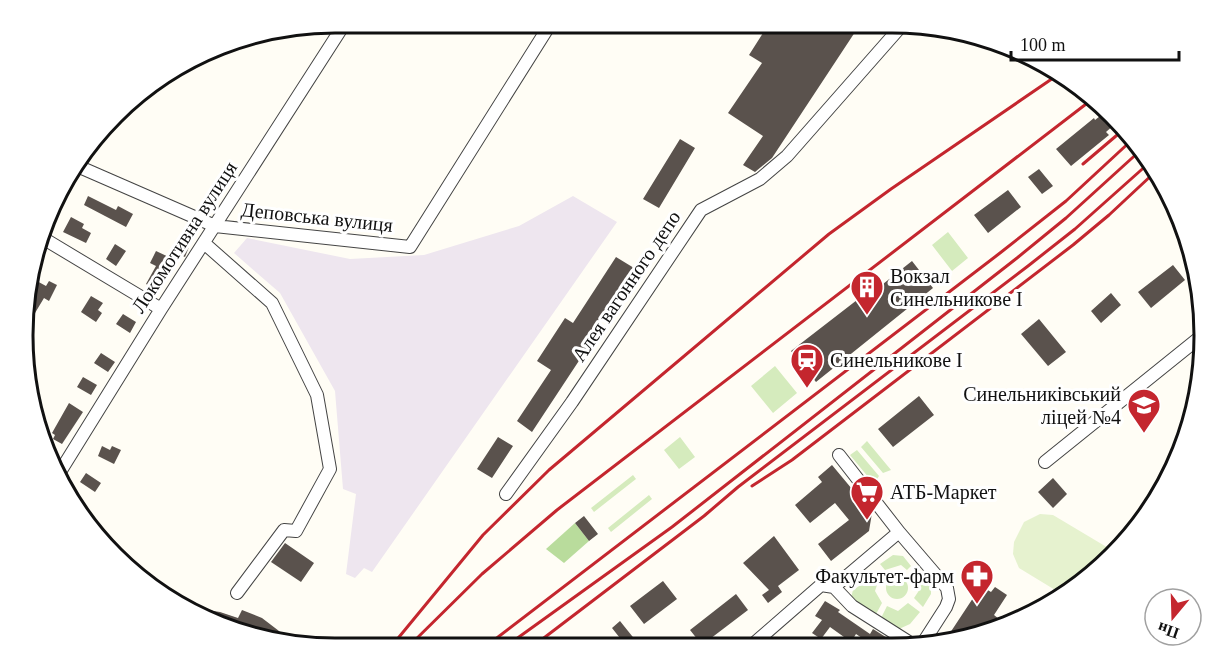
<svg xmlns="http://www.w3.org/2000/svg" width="1227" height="671" viewBox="0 0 1227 671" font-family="Georgia,serif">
  <rect width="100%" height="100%" fill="#fffdf5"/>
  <path fill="#eee6ef" d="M 573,196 L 617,222 L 372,572 L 364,568 L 355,578 L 346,574 L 356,494 L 343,489 L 335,391 L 280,293 L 234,253 L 247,238 L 350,259 L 424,255 L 519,226 Z"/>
  <path fill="#d5ebbd" d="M 948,232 L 968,258 L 952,271 L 932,245 Z
    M 775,366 L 797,393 L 773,413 L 751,386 Z
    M 680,437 L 695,457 L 679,469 L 664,450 Z
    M 867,441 L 891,470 L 883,473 L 861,447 Z
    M 857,450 L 879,476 L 874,484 L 850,455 Z
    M 633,475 L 636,479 L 594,512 L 591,508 Z
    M 649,495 L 652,499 L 611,532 L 608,528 Z
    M 893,555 L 903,556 L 911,566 L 907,570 L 901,565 L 885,570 L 880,564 Z
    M 923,574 L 931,583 L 931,594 L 923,607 L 914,598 L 920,589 L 916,579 Z
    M 876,575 L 879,579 L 875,591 L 882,603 L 875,616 L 851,598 L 853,590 Z
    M886 588a11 11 0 1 1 22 0a11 11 0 1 1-22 0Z
    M 908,603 L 920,612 L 910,624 L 899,629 L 881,618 L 887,606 L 898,611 Z"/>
  <path fill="#b9dc9c" d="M 575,523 L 589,541 L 564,563 L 546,549 Z"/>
  <path fill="#e6f2cf" d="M 1040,514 L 1053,515 L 1115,552 L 1065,596 L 1019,568 L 1013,554 L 1014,542 L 1024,522 Z"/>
  <path fill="#5a524d" d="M 764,23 L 861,23 L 772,158 L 755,172 L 743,165 L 763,136 L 728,113 L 762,63 L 749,55 L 763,33 L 760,30 Z
    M 1104,113 L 1115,124 L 1106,132 L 1109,135 L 1071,166 L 1056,149 L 1094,118 L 1095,120 Z
    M 680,139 L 695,148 L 659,208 L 643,199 Z
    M 1039,169 L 1053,186 L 1042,194 L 1028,177 Z
    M 1008,190 L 1021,207 L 988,233 L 974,215 Z
    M 88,196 L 116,210 L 118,206 L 133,214 L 126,227 L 84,205 Z
    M 71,217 L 84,224 L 82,228 L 91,233 L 86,243 L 63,232 Z
    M 178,242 L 189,247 L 185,257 L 174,252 Z
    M 115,244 L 126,251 L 116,266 L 106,259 Z
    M 156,251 L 173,259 L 159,291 L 146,284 L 156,266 L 150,263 Z
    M 616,257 L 634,268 L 587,338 L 592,341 L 532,432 L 517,421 L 551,370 L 537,361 L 565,318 L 573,323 Z
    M 912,261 L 933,288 L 816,382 L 791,351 L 857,300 L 859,303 Z
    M 1173,265 L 1185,280 L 1151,308 L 1138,292 Z
    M 35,280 L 46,286 L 49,281 L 57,285 L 49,301 L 44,298 L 26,328 L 30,292 Z
    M 1111,293 L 1121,305 L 1101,323 L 1091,311 Z
    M 91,296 L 103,303 L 98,310 L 102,313 L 96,322 L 81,312 Z
    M 123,314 L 136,322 L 130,333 L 116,324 Z
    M 1039,319 L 1066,352 L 1048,366 L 1021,334 Z
    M 101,353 L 115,362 L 108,372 L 94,363 Z
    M 83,377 L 97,385 L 91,395 L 77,387 Z
    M 919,396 L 934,415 L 893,447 L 878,429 Z
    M 69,403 L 83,412 L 62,444 L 53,439 L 55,435 L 52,433 Z
    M 498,437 L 513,446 L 492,478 L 477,469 Z
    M 102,446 L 110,450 L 112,446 L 121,450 L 114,464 L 98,456 Z
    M 832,465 L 872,513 L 869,531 L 831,561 L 818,544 L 849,520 L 835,503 L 810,523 L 795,505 L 822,482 L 818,477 Z
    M 86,473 L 101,483 L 95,492 L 80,482 Z
    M 1053,478 L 1067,494 L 1053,508 L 1038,492 Z
    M 584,516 L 598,534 L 589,541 L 575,523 Z
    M 774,536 L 799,570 L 778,586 L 782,592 L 768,603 L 762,595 L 769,590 L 743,563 Z
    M 285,543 L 314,563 L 301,582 L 271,562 Z
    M 663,581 L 677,599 L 644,624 L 630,606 Z
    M 981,586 L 991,592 L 995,587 L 1007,595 L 994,615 L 999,619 L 991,632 L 955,641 L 948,636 Z
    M 736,594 L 748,610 L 702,645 L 690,630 Z
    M 825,601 L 840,610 L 838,612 L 870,634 L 873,629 L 900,646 L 874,646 L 856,634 L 851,642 L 830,627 L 821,639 L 812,633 L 822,620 L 815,616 Z
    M 188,607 L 220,612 L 238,618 L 242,610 L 262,618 L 279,631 L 290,644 L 254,638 L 188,610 Z
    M 620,621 L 628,631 L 641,647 L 627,647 L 612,628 Z"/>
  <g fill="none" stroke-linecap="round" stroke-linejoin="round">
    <g stroke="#444" stroke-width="14">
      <path id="minor" d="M 75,165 L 215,226 L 410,247 L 551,23
        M 69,176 L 80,156
        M 41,237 L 161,309
        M 204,243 L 272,303 L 317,395 L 330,469 L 296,531 L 284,530 L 237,593
        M 839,455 L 899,532 L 947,588 L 949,599 L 946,607 L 921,646
        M 1045,462 L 1199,338
        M 58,475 L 161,309 L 345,23
        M 506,494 L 572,402 L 701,210 L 760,179 L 787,156 L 904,23
        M 834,587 L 852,606 L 915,646
        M 834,587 L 899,532
        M 751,646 L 821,585 L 834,587"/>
    </g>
    <use href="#minor" stroke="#fff" stroke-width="12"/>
    <path stroke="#c4262e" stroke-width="3" d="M 1083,164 L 1123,130
      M 752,486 L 792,460 L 1073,245 L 1109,215 L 1154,173
      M 485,647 L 1000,253 L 1066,201 L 1133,139
      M 505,647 L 672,527 L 1017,258 L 1066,218 L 1142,149
      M 532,647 L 704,516 L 738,487 L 1028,266 L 1075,229 L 1149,163
      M 390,648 L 483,535 L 549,470 L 829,234 L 891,189 L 1059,74
      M 407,648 L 482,574 L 557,510 L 1090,101"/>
  </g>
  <defs>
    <g id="building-pin" transform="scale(1.725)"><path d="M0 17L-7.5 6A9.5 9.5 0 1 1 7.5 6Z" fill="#c4262e" stroke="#fff"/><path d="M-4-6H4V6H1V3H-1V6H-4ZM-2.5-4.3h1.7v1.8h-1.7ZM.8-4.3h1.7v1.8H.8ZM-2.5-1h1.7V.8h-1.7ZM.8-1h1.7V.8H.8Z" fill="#fff"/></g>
    <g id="station-pin" transform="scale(1.725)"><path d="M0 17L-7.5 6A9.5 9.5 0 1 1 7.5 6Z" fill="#c4262e" stroke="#fff"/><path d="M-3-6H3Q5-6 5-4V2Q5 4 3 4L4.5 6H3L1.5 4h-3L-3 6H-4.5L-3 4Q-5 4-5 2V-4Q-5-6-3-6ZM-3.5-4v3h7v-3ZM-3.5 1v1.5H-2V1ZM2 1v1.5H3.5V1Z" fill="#fff"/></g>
    <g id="school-pin" transform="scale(1.725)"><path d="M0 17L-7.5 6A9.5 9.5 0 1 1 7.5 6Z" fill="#c4262e" stroke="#fff"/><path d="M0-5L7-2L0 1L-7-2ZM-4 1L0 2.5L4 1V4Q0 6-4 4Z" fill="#fff"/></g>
    <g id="supermarket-pin" transform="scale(1.725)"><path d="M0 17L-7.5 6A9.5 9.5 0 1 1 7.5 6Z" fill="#c4262e" stroke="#fff"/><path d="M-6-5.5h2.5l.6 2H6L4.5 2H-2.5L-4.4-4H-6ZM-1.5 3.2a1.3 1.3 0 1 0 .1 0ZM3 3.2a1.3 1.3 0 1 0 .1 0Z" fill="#fff"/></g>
    <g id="pharmacy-pin" transform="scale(1.725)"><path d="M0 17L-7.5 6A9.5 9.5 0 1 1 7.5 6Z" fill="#c4262e" stroke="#fff"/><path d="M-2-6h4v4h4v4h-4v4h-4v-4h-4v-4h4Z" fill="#fff"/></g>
  </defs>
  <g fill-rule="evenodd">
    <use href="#building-pin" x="867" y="287"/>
    <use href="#station-pin" x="807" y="360"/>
    <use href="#school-pin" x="1144" y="405"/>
    <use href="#supermarket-pin" x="867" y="492"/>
    <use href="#pharmacy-pin" x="977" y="576"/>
  </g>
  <g text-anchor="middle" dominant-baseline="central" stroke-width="6" stroke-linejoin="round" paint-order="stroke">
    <g font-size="20" fill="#111" stroke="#fff">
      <text transform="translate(317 217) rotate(6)">Деповська вулиця</text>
      <text transform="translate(184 237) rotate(-57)">Локомотивна вулиця</text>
      <text transform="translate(626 286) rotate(-56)">Алея вагонного депо</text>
    </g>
    <g font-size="20" fill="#111" stroke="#fff" text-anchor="start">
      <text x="890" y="276">Вокзал<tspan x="890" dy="23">Синельникове І</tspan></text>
      <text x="830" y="360">Синельникове І</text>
      <text x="1121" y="394" text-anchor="end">Синельниківський<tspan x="1121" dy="23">ліцей №4</tspan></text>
      <text x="890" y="492">АТБ-Маркет</text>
      <text x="954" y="576" text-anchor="end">Факультет-фарм</text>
    </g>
  </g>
  <path d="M0 0H1227V671H0ZM335 33H892A302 302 0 0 1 1194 335V336A302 302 0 0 1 892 638H335A302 302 0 0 1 33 336V335A302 302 0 0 1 335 33Z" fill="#fff" fill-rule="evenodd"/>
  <path fill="none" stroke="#111" stroke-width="3" d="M335 33H892A302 302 0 0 1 1194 335V336A302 302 0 0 1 892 638H335A302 302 0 0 1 33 336V335A302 302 0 0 1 335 33Z"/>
  <g transform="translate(1173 617) rotate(199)"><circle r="28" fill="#ffffff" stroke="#a0a0a0" stroke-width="1.5"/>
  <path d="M0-4.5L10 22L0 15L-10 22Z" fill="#c4262e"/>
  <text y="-9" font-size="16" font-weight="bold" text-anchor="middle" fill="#111111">Пн</text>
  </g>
  <path d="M1011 51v9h168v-9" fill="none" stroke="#111111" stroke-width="3"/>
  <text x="1020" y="51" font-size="18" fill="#111111" stroke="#ffffff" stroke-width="4.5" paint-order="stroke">100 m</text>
</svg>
